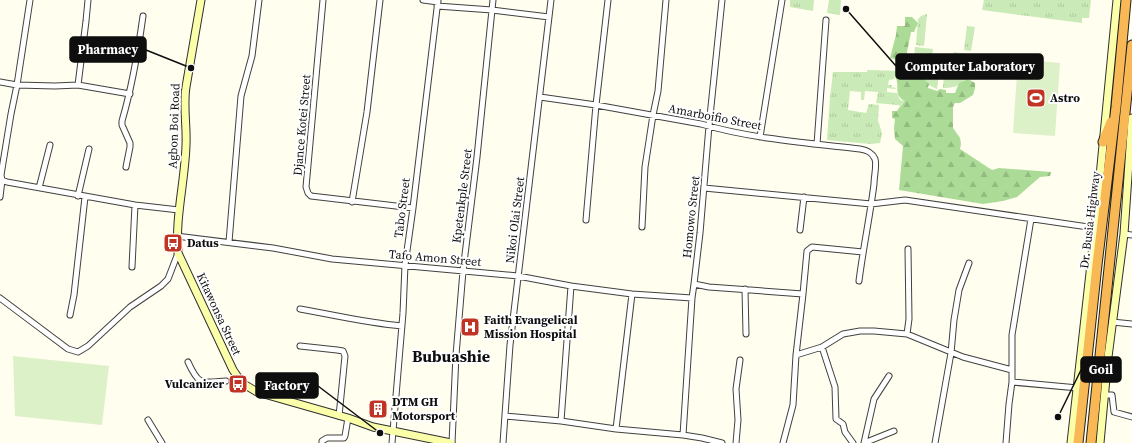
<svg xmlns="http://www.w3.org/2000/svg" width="1132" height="443" viewBox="0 0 1132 443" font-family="'Source Serif 4',serif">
  <defs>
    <pattern id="grass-tufts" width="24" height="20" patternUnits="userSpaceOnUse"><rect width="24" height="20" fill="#caeab7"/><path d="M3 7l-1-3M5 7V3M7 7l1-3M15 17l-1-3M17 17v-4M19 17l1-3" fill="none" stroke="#acc89c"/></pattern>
    <pattern id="forest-firs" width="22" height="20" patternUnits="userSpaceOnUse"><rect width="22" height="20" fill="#abdb96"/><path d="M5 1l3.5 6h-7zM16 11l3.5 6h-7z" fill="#92bb80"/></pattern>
  </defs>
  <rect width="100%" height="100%" fill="#fffeef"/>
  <path fill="url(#grass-tufts)" d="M 790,0 L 814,0 L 813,11 L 790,7 Z
    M 829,0 L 841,0 L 840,15 L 827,13 Z
    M 984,0 L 1091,0 L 1089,18 L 1082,18 L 1082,23 L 982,10 Z
    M 927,14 L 924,46 L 916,45 L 918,19 L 921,16 Z
    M 967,26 L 975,27 L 971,51 L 964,50 Z
    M 915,47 L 933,49 C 932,59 929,68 939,74 L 937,89 C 915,79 913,71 915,47 Z
    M 954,52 L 972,55 C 970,73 966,89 943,88 L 944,74 C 953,69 953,62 954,52 Z
    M 867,70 L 901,71 L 897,72 L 894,77 L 895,79 L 889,80 L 888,85 L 892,85 L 891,87 L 896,88 L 895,89 L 887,88 L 887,92 L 897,93 L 900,100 L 905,101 L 900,106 L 898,105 L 876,103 L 878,92 L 865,91 L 864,100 L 861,100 L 861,92 L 850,91 L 848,110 L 866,113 L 869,104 L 879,105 L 878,120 L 882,133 L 880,143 L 870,144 L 827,140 L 830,98 L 833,72 L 867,72 Z"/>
  <path fill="url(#forest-firs)" d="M 905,17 L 912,17 L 918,23 L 914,32 L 911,32 L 905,62 L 890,58 L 896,35 L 897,26 L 905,26 Z
    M 906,66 L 914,69 L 915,74 L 918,73 L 929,84 L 928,88 L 937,91 L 940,89 L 946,90 L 946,93 L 955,93 L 959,83 L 968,79 L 975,83 L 975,88 L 973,95 L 960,103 L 955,103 L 953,107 L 953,128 L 960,138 L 961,144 L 960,149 L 992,170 L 999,168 L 1051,172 L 1050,176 L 1040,177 L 1017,197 L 1003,201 L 983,204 L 899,190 L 903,146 L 895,139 L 894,128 L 895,119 L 892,118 L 892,111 L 897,111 L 899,108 L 905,101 C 892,95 901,85 895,77 L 897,72 L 901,71 L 902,68 Z"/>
  <path fill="#ddf1c9" d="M 1018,59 L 1060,63 L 1055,136 L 1013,133 Z
    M 13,356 L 109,366 L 102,425 L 15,416 Z"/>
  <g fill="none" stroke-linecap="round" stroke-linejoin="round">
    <g stroke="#414141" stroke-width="7">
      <path id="street" d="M 323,0 L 306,187 L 308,193 L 311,196 L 413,208
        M 423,0 L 438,2
        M 437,6 L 492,10 L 549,17
        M 0,82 L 17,85 L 55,86 L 78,85 L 86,21 L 88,0
        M 78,85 L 130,94
        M 540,97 L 596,105 L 701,124 C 753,139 807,143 860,149 C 867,150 872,152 875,159 C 877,166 874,176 874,184 C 870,216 863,249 859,281
        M 760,137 L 782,0
        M 817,144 L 826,20
        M 126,167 L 130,147 L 130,143 L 122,125 L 122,121 C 132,87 138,52 143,16
        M 2,180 L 7,182 L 135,205 L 179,210
        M 39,188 L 50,145
        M 704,188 L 871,204 L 905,200 L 1095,228
        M 78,196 L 89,149
        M 0,197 L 2,180 L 1,175 L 11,114 L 17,85 L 30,0
        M 352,202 L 367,112 L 380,0
        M 586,220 L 596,105 L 608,0
        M 642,227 L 645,167 L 653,115 L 658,91 L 666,0
        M 800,230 L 804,197
        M 1124,234 L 1132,235
        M 176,236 L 273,248 L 332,259 L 518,276 L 571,286 L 632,294 L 692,298
        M 229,242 L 241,96 L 252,56 L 259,0
        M 132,267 L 135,205
        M 694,284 L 709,287 L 803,294
        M 745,289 L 746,334
        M 0,298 L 68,349 L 78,352 L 88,346 L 130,307 L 161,286 L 168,279 L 178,253
        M 300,309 C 334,315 367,323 402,326
        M 70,315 L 74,295 L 85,197
        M 1112,322 L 1132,324
        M 907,334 L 909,319 L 908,249
        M 300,346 L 337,350 L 343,351 L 345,356 L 339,416
        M 822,347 L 835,387 L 836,419 L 843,424 L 845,432 L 853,443
        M 796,355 L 822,347 L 843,334 L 860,331 L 874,331 L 907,334 L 963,357 L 1012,370
        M 188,362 C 199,386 201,383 226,381
        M 1012,382 L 1078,388
        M 1105,395 L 1112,395 L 1114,412 L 1132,417
        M 505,416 L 561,421 L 616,429 L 683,435 L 702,438 L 722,443
        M 148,420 L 162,443
        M 561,421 L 571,286
        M 616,429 L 632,294
        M 683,435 L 692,298 L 694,284 L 700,233 L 709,126 L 722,0
        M 322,443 L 322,441 L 327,438 L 344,438 L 345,436 L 348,418
        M 392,443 L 403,313 L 405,265 L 413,208 L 438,0
        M 452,443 L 456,355 L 463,271 L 477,157 L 493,0
        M 503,443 L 510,345 L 551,0
        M 736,443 L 738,420 L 736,389 L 740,360
        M 783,443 L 793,405 L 796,355 L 803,294 L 807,251 L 812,247 L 863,252
        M 864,443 L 874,399 L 889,376
        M 864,443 L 894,431
        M 935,443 L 951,353 L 954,320 L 959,290 L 969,263
        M 1006,443 L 1009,404 L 1012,382 L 1012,335 L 1031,219"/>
    </g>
    <g stroke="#303030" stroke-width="9">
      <path id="secondary" d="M 201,0 L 186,87 C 183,106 187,126 186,145 C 185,181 175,217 178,253 L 233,370 L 242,383 L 257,392 L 348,418 L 373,427 L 451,443
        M 1071,443 L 1095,228 L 1117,0
        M 1100,443 L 1108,357 L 1124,234 L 1132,118"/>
    </g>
    <g stroke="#1f1f1f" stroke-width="11">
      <path id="highway" d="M 1103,142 L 1111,122
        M 1078,443 L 1097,265 L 1116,107 L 1126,0
        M 1091,443 L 1132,45"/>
    </g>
    <use href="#street" stroke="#fff" stroke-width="5"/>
    <use href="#secondary" stroke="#fbffaa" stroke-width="7"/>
    <use href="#highway" stroke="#f7b855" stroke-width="9"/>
  </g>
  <defs>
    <g id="stadium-square" transform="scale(1)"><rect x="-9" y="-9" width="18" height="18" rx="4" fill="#c13323" stroke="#fff"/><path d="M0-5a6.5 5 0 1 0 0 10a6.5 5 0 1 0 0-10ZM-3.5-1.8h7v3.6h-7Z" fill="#fff"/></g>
    <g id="bus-square" transform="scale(1)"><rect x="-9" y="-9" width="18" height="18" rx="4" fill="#c13323" stroke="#fff"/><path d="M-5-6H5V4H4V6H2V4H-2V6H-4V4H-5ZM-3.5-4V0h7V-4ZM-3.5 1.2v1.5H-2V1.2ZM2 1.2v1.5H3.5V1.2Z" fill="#fff"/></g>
    <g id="hospital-square" transform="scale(1)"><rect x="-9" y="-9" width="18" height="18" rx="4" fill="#c13323" stroke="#fff"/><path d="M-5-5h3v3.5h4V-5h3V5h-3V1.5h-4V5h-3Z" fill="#fff"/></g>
    <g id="building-square" transform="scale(1)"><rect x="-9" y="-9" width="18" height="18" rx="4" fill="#c13323" stroke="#fff"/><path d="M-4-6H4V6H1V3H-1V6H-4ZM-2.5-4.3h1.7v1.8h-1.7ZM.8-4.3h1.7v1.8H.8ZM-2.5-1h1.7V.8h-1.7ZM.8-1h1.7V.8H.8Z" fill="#fff"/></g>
  </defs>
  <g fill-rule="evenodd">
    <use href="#stadium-square" x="1036" y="98"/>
    <use href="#bus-square" x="173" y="243"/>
    <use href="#hospital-square" x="470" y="327"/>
    <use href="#bus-square" x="238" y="384"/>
    <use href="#building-square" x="378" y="409"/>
  </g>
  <g text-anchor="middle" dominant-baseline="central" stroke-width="4" stroke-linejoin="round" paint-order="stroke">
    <g font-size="12" font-weight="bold" fill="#0e0e0e" stroke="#fff" text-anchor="start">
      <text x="1050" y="98">Astro</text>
      <text x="187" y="243">Datus</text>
      <text x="484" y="320">Faith Evangelical<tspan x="484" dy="14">Mission Hospital</tspan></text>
      <text x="224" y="384" text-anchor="end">Vulcanizer</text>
      <text x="392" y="402">DTM GH<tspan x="392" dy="14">Motorsport</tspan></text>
    </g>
    <g font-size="12" fill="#0e0e0e" stroke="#fff">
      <text transform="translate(715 117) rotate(11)">Amarboifio Street</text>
      <text transform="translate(302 125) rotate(-85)">Djance Kotei Street</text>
      <text transform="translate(174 126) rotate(-88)">Agbon Boi Road</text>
      <text transform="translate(462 196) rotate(-83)">Kpetenkple Street</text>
      <text transform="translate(402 208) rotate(-83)">Tabo Street</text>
      <text transform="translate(691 217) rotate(-84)">Homowo Street</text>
      <text transform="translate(515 220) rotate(-83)">Nikoi Olai Street</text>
      <text transform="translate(1090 220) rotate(-83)">Dr. Busia Highway</text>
      <text transform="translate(435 258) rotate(5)">Tafo Amon Street</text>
      <text transform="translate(219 314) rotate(65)">Kitawonsa Street</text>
    </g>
    <g font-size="16" font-weight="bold" fill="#0e0e0e" stroke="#fff">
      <text x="451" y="356">Bubuashie</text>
    </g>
  </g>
  <path fill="none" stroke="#0e0e0e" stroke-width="1.5" d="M191 68L146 50M846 9L896 66M1058 417L1081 370M380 433L318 386"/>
  <g fill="#0e0e0e" stroke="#fff" stroke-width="1.5">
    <circle cx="191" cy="68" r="4"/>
    <circle cx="846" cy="9" r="4"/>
    <circle cx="1058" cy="417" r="4"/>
    <circle cx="380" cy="433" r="4"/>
  </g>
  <g fill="#0e0e0e" stroke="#0e0e0e" stroke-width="1.5">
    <rect x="70" y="37" width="76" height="25" rx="4"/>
    <rect x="896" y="54" width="147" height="25" rx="4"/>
    <rect x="1081" y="357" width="40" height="25" rx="4"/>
    <rect x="256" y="373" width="62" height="25" rx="4"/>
  </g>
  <g font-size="13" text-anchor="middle" font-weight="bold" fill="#fff">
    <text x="108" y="54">Pharmacy</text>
    <text x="970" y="71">Computer Laboratory</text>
    <text x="1101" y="374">Goil</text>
    <text x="287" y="390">Factory</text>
  </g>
</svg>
